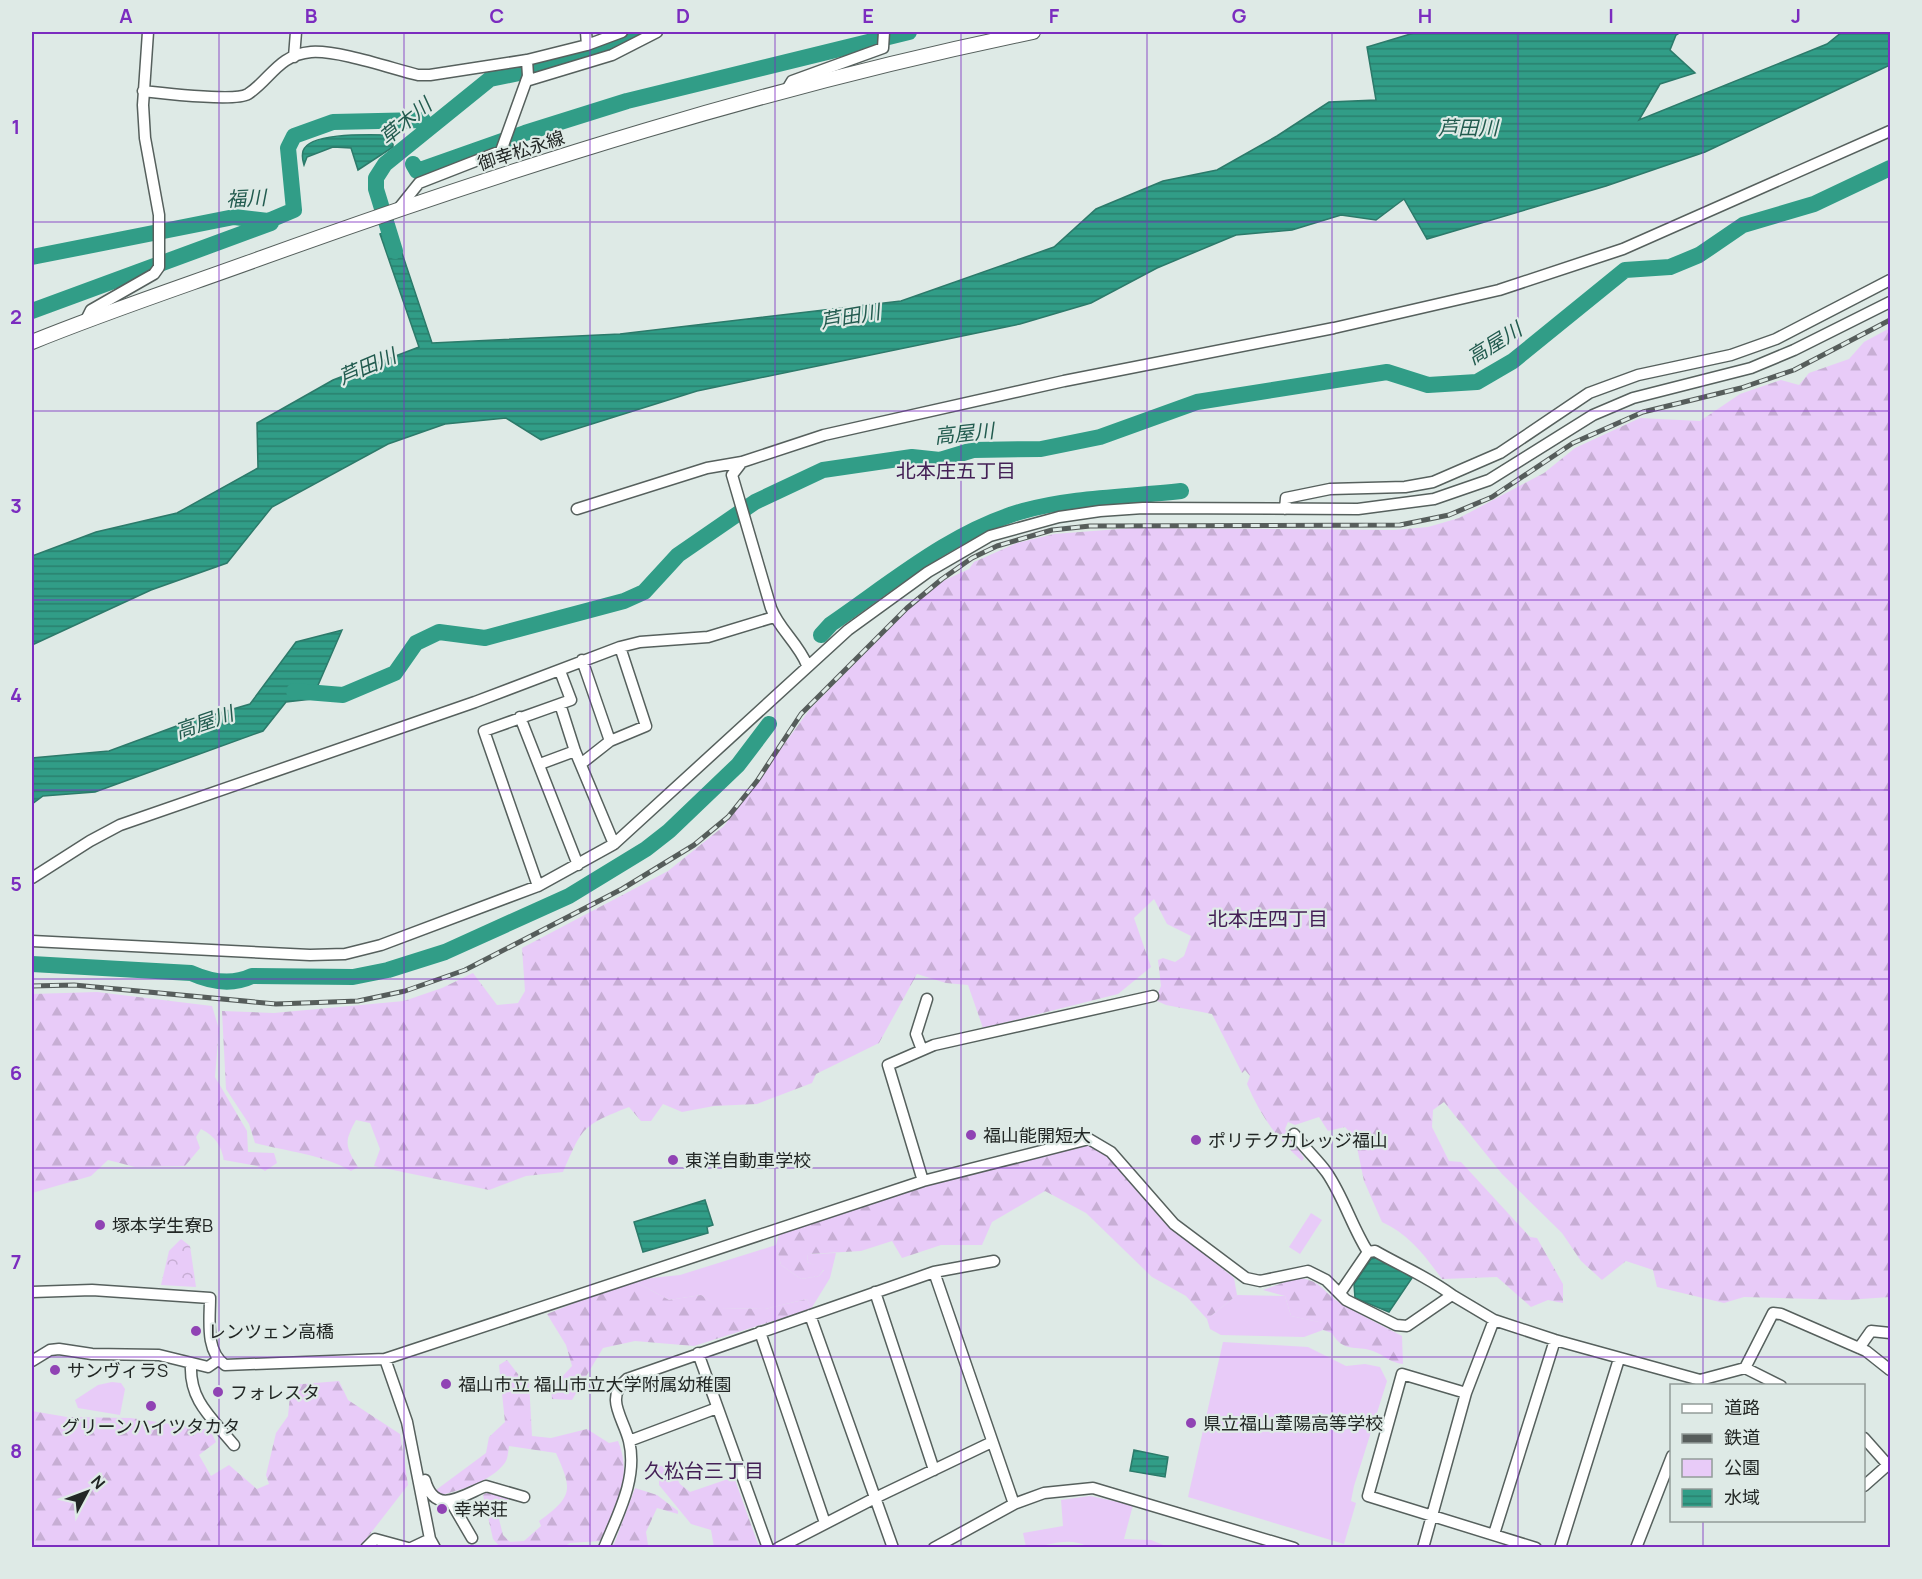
<svg xmlns="http://www.w3.org/2000/svg" width="1922" height="1579" viewBox="0 0 1922 1579" font-family="Manrope,'Noto Sans JP',sans-serif">
  <defs>
    <pattern id="forest-firs" width="22" height="20" patternUnits="userSpaceOnUse" patternTransform="scale(1.5)"><rect width="22" height="20" fill="#e8cbf8"/><path d="M5 1l3.5 6h-7zM16 11l3.5 6h-7z" fill="#c7aed4"/></pattern>
    <pattern id="park-crowns" width="20" height="18" patternUnits="userSpaceOnUse" patternTransform="scale(1.5)"><rect width="20" height="18" fill="#e8cbf8"/><path d="M2 6a3 3 0 1 1 6 0M12 15a3 3 0 1 1 6 0" fill="none" stroke="#c7aed4"/></pattern>
    <pattern id="water-rules" width="6" height="5" patternUnits="userSpaceOnUse" patternTransform="scale(1.5)"><rect width="6" height="5" fill="#319d87"/><path d="M0 2.5h6" fill="none" stroke="#29806e"/></pattern>
  </defs>
  <rect width="100%" height="100%" fill="#deeae6"/>
  <path fill="#e8cbf8" d="M 1311,1213 L 1322,1220 L 1300,1254 L 1289,1247 Z
    M 776,1245 L 781,1265 L 801,1279 L 819,1276 L 824,1270 L 807,1262 L 808,1254 L 836,1253 L 830,1278 L 811,1309 L 807,1299 L 765,1309 L 720,1308 L 701,1295 L 669,1300 L 632,1280 L 680,1275 Z
    M 1237,1295 L 1285,1296 L 1291,1316 L 1324,1323 L 1323,1330 L 1304,1337 L 1221,1335 L 1210,1329 L 1207,1319 Z
    M 1223,1342 L 1308,1347 L 1346,1366 L 1365,1364 L 1380,1367 L 1387,1381 L 1354,1486 L 1351,1501 L 1356,1503 L 1344,1544 L 1188,1497 Z
    M 112,1382 L 121,1383 L 125,1389 L 120,1415 L 78,1408 L 75,1400 L 98,1385 Z
    M 1090,1496 L 1133,1505 L 1124,1539 L 1151,1540 L 1168,1547 L 1089,1547 C 1067,1535 1049,1547 1026,1547 L 1023,1533 L 1063,1526 L 1061,1500 Z"/>
  <path fill="url(#forest-firs)" d="M 1890,328 L 1890,1297 L 1847,1300 L 1744,1297 L 1724,1303 L 1657,1287 L 1653,1270 L 1626,1261 L 1602,1280 L 1581,1261 L 1562,1233 L 1502,1174 L 1444,1102 L 1433,1110 L 1432,1127 L 1449,1161 L 1461,1162 L 1530,1237 L 1537,1238 L 1563,1284 L 1563,1303 L 1548,1300 L 1531,1307 L 1497,1277 L 1442,1279 C 1425,1256 1409,1234 1382,1222 L 1364,1181 L 1355,1138 L 1345,1127 L 1328,1131 L 1319,1117 L 1295,1125 L 1288,1122 L 1285,1129 L 1304,1158 L 1302,1161 C 1277,1139 1260,1115 1247,1084 L 1250,1076 L 1245,1070 L 1242,1073 L 1212,1014 L 1166,1005 L 1155,1000 L 1161,986 L 1158,960 L 1163,958 L 1175,962 L 1184,956 L 1191,936 L 1167,924 L 1154,899 L 1134,918 L 1151,967 L 1118,994 L 983,1028 L 968,985 L 946,983 L 917,974 L 879,1043 L 816,1074 L 812,1083 L 757,1104 L 714,1106 L 682,1112 L 663,1104 L 651,1121 L 641,1121 L 629,1107 C 581,1126 583,1127 563,1172 L 526,1176 L 489,1190 L 374,1166 L 380,1149 L 370,1123 L 356,1120 C 344,1142 345,1146 358,1167 L 351,1171 C 325,1155 285,1151 255,1143 L 249,1124 L 226,1089 L 222,1011 L 274,1013 L 404,1001 L 442,988 L 473,973 L 497,1005 L 518,1003 L 525,991 L 522,948 L 668,871 L 724,826 L 810,709 L 910,608 L 943,581 L 969,569 L 974,562 L 1017,543 L 1054,534 L 1132,528 L 1394,530 L 1428,527 L 1459,518 L 1544,473 L 1575,448 L 1640,418 L 1700,421 L 1740,394 L 1781,380 L 1799,385 L 1809,373 L 1849,359 L 1864,342 Z
    M 97,992 L 212,1006 L 219,1029 L 215,1077 L 247,1131 L 248,1152 L 274,1153 L 277,1163 L 265,1171 L 257,1166 L 224,1160 C 221,1145 215,1136 201,1129 L 196,1137 L 200,1148 L 185,1166 L 135,1167 L 108,1160 L 91,1176 L 32,1193 L 32,994 Z
    M 1087,1142 L 1110,1155 L 1172,1228 L 1234,1278 L 1237,1295 L 1207,1319 L 1186,1296 L 1152,1277 L 1086,1213 L 1045,1191 L 992,1222 L 982,1245 L 941,1245 L 902,1258 L 892,1241 L 861,1251 L 808,1254 L 807,1262 L 824,1269 L 819,1276 L 801,1279 L 781,1265 L 776,1245 L 779,1234 L 923,1184 Z
    M 1296,1278 C 1321,1279 1321,1291 1339,1302 C 1359,1314 1381,1325 1402,1336 L 1403,1364 C 1390,1363 1384,1355 1373,1351 C 1356,1345 1343,1353 1332,1333 L 1323,1330 L 1323,1323 L 1291,1316 L 1285,1296 L 1263,1290 Z
    M 632,1280 L 669,1300 L 701,1295 L 721,1308 L 765,1309 L 807,1299 L 811,1309 L 694,1346 L 635,1341 L 603,1348 L 572,1400 L 552,1399 L 551,1389 L 572,1366 L 566,1345 L 547,1314 Z
    M 507,1360 L 521,1378 L 529,1382 L 532,1436 L 551,1438 L 587,1429 L 609,1443 L 618,1441 C 633,1477 616,1509 600,1541 L 570,1543 L 564,1547 L 501,1548 L 493,1539 L 483,1495 L 492,1489 L 511,1495 L 498,1515 L 503,1535 L 510,1542 L 524,1541 L 541,1526 L 539,1521 C 574,1496 572,1489 556,1453 L 509,1446 C 508,1452 508,1460 504,1464 C 491,1481 461,1490 441,1495 L 436,1490 L 486,1453 L 489,1437 L 505,1422 L 499,1365 Z
    M 339,1381 L 348,1400 L 400,1434 L 408,1485 L 360,1547 L 32,1547 L 32,1411 L 67,1417 L 131,1418 L 210,1430 L 216,1442 L 199,1455 L 211,1476 L 229,1465 L 257,1489 L 269,1484 L 266,1475 L 276,1433 L 288,1416 L 291,1385 Z
    M 653,1464 L 672,1469 L 680,1484 L 690,1492 L 734,1477 L 759,1547 L 714,1547 L 711,1530 L 691,1524 L 659,1485 L 659,1474 Z
    M 635,1488 L 657,1495 L 678,1511 L 678,1514 L 657,1508 L 646,1532 L 648,1545 L 671,1547 L 613,1547 Z"/>
  <path fill="url(#park-crowns)" d="M 181,1239 L 190,1246 L 196,1287 L 161,1285 L 169,1251 Z"/>
  <path fill="url(#water-rules)" stroke="#2c7a6a" stroke-width="1.5" d="M 1417,32 L 1681,32 L 1676,35 L 1670,50 L 1695,73 L 1660,84 L 1639,120 L 1827,44 L 1842,32 L 1890,32 L 1890,65 L 1705,152 L 1606,186 L 1427,239 L 1404,199 L 1376,220 L 1341,215 L 1292,230 L 1236,235 L 1157,268 L 1091,303 L 1020,324 L 697,391 L 541,440 L 506,418 L 445,424 L 388,444 L 272,507 L 227,563 L 151,590 L 32,645 L 32,556 L 96,532 L 177,513 L 258,468 L 257,423 L 333,380 L 419,347 L 380,234 L 394,229 L 432,343 L 620,334 L 901,301 L 1054,247 L 1096,209 L 1163,181 L 1217,170 L 1277,136 L 1329,102 L 1376,100 L 1367,47 Z
    M 393,135 L 393,147 L 358,170 L 351,148 L 333,147 L 307,157 L 304,165 C 303,162 302,155 303,151 C 309,131 376,135 393,135 Z
    M 342,630 L 312,699 L 286,702 L 263,731 L 95,792 L 43,796 L 32,804 L 32,758 L 109,751 L 182,724 L 250,704 L 296,642 Z
    M 705,1200 L 713,1225 L 707,1227 L 708,1233 L 643,1252 L 634,1222 Z
    M 1382,1257 L 1412,1278 L 1389,1312 L 1355,1298 L 1354,1284 L 1371,1259 Z
    M 1134,1450 L 1168,1457 L 1165,1477 L 1130,1471 Z"/>
  <g fill="none" stroke-linecap="round" stroke-linejoin="round">
    <path stroke="#319d87" stroke-width="16" d="M 413,164 L 417,171 L 525,133 L 627,101 L 909,32
      M 395,251 L 376,189 L 376,178 L 385,164 L 490,79 L 562,64 L 624,41 L 640,32
      M 32,257 L 234,217 L 268,221 L 294,210 L 288,148 L 294,136 L 333,122 L 423,120
      M 32,311 L 271,223
      M 821,635 L 831,624 C 891,583 952,531 1023,511 C 1073,497 1129,497 1181,491
      M 294,691 L 343,695 L 395,673 L 416,643 L 439,632 L 485,638 L 624,601 L 644,592 L 678,555 L 755,502 L 823,470 L 912,457 L 940,460 L 973,450 L 1041,449 L 1100,437 L 1197,402 L 1387,372 L 1428,385 L 1477,382 L 1513,361 L 1625,270 L 1670,267 L 1699,255 L 1743,225 L 1814,204 L 1890,168
      M 32,964 L 191,973 C 211,982 233,985 252,976 L 353,977 L 388,970 L 445,952 L 569,896 L 646,849 L 669,831 L 738,765 L 769,724"/>
    <g stroke="#56605d" stroke-width="13">
      <path id="minor" d="M 587,45 L 622,32
        M 294,57 L 296,32
        M 526,81 L 612,55 L 657,32
        M 143,91 C 162,93 235,102 248,94 C 271,79 278,55 311,52 C 338,50 390,68 418,75 L 430,75 L 527,60 L 587,45 L 586,32
        M 786,91 L 792,81 L 883,48 L 884,32
        M 399,208 L 419,183 L 501,151 L 528,76 L 527,60
        M 86,320 L 91,310 L 154,274 L 159,267 L 159,215 L 145,138 L 143,105 L 148,32
        M 742,462 L 732,475 L 771,608 C 779,629 798,643 807,665
        M 577,509 L 707,468 L 742,462 L 824,435 L 1064,381 L 1334,328 L 1499,290 L 1623,249 L 1890,131
        M 1285,509 L 1286,498 L 1330,489 L 1405,487 L 1433,482 L 1500,453 L 1589,393 L 1638,375 L 1731,355 L 1776,339 L 1890,280
        M 560,704 L 575,751 L 614,844
        M 520,717 L 578,865
        M 610,741 L 646,726 L 620,647
        M 582,763 L 610,741 L 582,660
        M 540,764 L 575,751
        M 32,878 L 90,841 L 120,825 L 475,702 L 620,647 L 640,642 L 708,637 L 774,617
        M 538,886 L 484,731 L 571,700 L 560,671
        M 32,941 L 310,955 L 345,954 L 381,945 L 538,886 L 614,844 L 848,630 L 928,572 L 990,536 L 1059,517 L 1100,511 L 1143,508 L 1358,509 L 1434,499 L 1489,480 L 1593,415 L 1633,398 L 1751,368 L 1794,350 L 1890,302
        M 922,1050 L 916,1034 L 927,999
        M 1294,1134 C 1304,1148 1318,1160 1327,1173 C 1344,1198 1352,1227 1368,1252 L 1340,1293
        M 923,1181 L 888,1065 L 934,1045 L 1153,996
        M 1368,1252 L 1375,1251 C 1401,1266 1428,1277 1452,1295
        M 934,1272 L 1014,1504
        M 32,1292 L 92,1290 L 210,1298 C 210,1320 205,1351 225,1365 L 385,1359 L 923,1181 L 1089,1139 L 1111,1152 L 1174,1224 L 1246,1278 L 1260,1281 L 1308,1271 L 1326,1280 L 1346,1300 L 1396,1325 L 1407,1326 L 1452,1295 L 1494,1320 L 1555,1340 L 1700,1380 L 1745,1368 L 1773,1313 L 1781,1314 L 1866,1351 L 1890,1370
        M 875,1292 L 934,1470
        M 810,1315 L 893,1548
        M 760,1332 L 825,1523
        M 1859,1348 L 1871,1331 L 1890,1333
        M 698,1353 L 768,1548
        M 385,1359 L 407,1422 L 430,1539 L 435,1548
        M 32,1361 L 50,1350 L 59,1349 L 92,1354 L 159,1355 L 208,1367 L 218,1360
        M 191,1364 C 189,1401 212,1418 234,1445
        M 1745,1368 L 1781,1386
        M 1466,1393 L 1402,1374 L 1368,1496 L 1536,1548
        M 1864,1438 L 1888,1465
        M 629,1441 L 717,1408
        M 425,1480 C 435,1517 463,1495 486,1486 L 524,1497
        M 1864,1486 L 1890,1463
        M 451,1502 L 472,1538
        M 1494,1534 L 1555,1340
        M 366,1548 L 375,1539 L 408,1548
        M 411,1548 L 430,1539
        M 604,1548 C 618,1514 638,1478 629,1441 C 623,1417 604,1398 627,1379 L 934,1272 L 994,1261
        M 778,1548 L 875,1498 L 992,1442
        M 934,1548 L 1014,1504 L 1044,1493 L 1093,1488 L 1294,1548
        M 1423,1548 L 1466,1393 L 1494,1320
        M 1560,1548 L 1619,1359
        M 1636,1548 L 1672,1456"/>
    </g>
    <g stroke="#56605d" stroke-width="16">
      <path id="major" d="M 32,342 C 108,311 187,285 264,257 C 516,166 771,86 1033,32"/>
    </g>
    <use href="#minor" stroke="#fff" stroke-width="10"/>
    <use href="#major" stroke="#fff" stroke-width="14"/>
    <g stroke="#565d5b" stroke-width="5">
      <path id="rail" d="M 32,986 L 74,985 L 276,1004 L 358,1001 L 405,991 L 465,970 L 622,889 L 694,845 L 728,817 L 757,781 L 801,714 L 907,608 L 942,579 L 972,558 L 997,546 L 1052,530 L 1090,526 L 1400,525 L 1449,515 L 1492,497 L 1573,443 L 1643,412 L 1741,388 L 1794,370 L 1890,320"/>
    </g>
    <use href="#rail" stroke="#deeae6" stroke-width="3" stroke-dasharray="9" stroke-linecap="butt"/>
  </g>
  <path fill="none" stroke="#7b2cbf" stroke-width="1.5" stroke-opacity="0.55" d="M 219,32 L 219,1548M 404,32 L 404,1548M 590,32 L 590,1548M 775,32 L 775,1548M 961,32 L 961,1548M 1147,32 L 1147,1548M 1332,32 L 1332,1548M 1518,32 L 1518,1548M 1703,32 L 1703,1386M 32,222 L 1890,222M 32,411 L 1890,411M 32,600 L 1890,600M 32,790 L 1890,790M 32,979 L 1890,979M 32,1168 L 1890,1168M 32,1357 L 1890,1357M 1703,1520 L 1703,1548"/>
  <g fill="#9043b4" stroke="#deeae6" stroke-width="2">
    <circle cx="971" cy="1135" r="6"/>
    <circle cx="1196" cy="1140" r="6"/>
    <circle cx="673" cy="1160" r="6"/>
    <circle cx="100" cy="1225" r="6"/>
    <circle cx="196" cy="1331" r="6"/>
    <circle cx="55" cy="1370" r="6"/>
    <circle cx="446" cy="1384" r="6"/>
    <circle cx="218" cy="1392" r="6"/>
    <circle cx="151" cy="1406" r="6"/>
    <circle cx="1191" cy="1423" r="6"/>
    <circle cx="442" cy="1509" r="6"/>
  </g>
  <g text-anchor="middle" dominant-baseline="central" stroke-width="4.5" stroke-linejoin="round" paint-order="stroke">
    <g font-size="18" fill="#222725" stroke="#deeae6">
      <text transform="translate(521 150) rotate(-18)">御幸松永線</text>
    </g>
    <g font-size="18" fill="#222725" stroke="#deeae6" text-anchor="start">
      <text x="983" y="1135">福山能開短大</text>
      <text x="1208" y="1140">ポリテクカレッジ福山</text>
      <text x="685" y="1160">東洋自動車学校</text>
      <text x="112" y="1225">塚本学生寮B</text>
      <text x="208" y="1331">レンツェン高橋</text>
      <text x="67" y="1370">サンヴィラS</text>
      <text x="458" y="1384">福山市立 福山市立大学附属幼稚園</text>
      <text x="230" y="1392">フォレスタ</text>
      <text x="1203" y="1423">県立福山葦陽高等学校</text>
      <text x="151" y="1426" text-anchor="middle">グリーンハイツタカタ</text>
      <text x="454" y="1509">幸栄荘</text>
    </g>
    <g font-size="20" font-style="italic" fill="#225b4f" stroke="#deeae6">
      <text transform="translate(405 121) rotate(-39)">草木川</text>
      <text x="1468" y="127">芦田川</text>
      <text transform="translate(246 198) rotate(-3)">福川</text>
      <text transform="translate(850 316) rotate(-10)">芦田川</text>
      <text transform="translate(1494 343) rotate(-32)">高屋川</text>
      <text transform="translate(367 366) rotate(-23)">芦田川</text>
      <text transform="translate(964 433) rotate(-6)">高屋川</text>
      <text transform="translate(204 722) rotate(-19)">高屋川</text>
    </g>
    <g font-size="20" fill="#442056" stroke="#deeae6">
      <text x="956" y="470">北本庄五丁目</text>
      <text x="1268" y="918">北本庄四丁目</text>
      <text x="704" y="1470">久松台三丁目</text>
    </g>
  </g>
  <rect width="1922" height="1579" fill="none" stroke="#deeae6" stroke-width="66"/>
  <rect x="1670" y="1384" width="195" height="138" fill="#deeae6" stroke="#939c99" stroke-width="1.5"/>
  <rect x="1682" y="1404" width="30" height="9" fill="#ffffff" stroke="#939c99" stroke-width="1.5"/>
  <text x="1724" y="1414" font-size="18" fill="#222725">道路</text>
  <rect x="1682" y="1434" width="30" height="9" fill="#565d5b" stroke="#939c99" stroke-width="1.5"/>
  <text x="1724" y="1444" font-size="18" fill="#222725">鉄道</text>
  <rect x="1682" y="1459" width="30" height="18" fill="#e8cbf8" stroke="#939c99" stroke-width="1.5"/>
  <text x="1724" y="1474" font-size="18" fill="#222725">公園</text>
  <rect x="1682" y="1489" width="30" height="18" fill="url(#water-rules)" stroke="#939c99" stroke-width="1.5"/>
  <text x="1724" y="1504" font-size="18" fill="#222725">水域</text>
  <g transform="translate(87 1492) rotate(49)" stroke="#deeae6" stroke-width="4.5" paint-order="stroke">
  <path d="M0-4.5L10 22L0 15L-10 22Z" fill="#222725"/>
  <text y="-9" font-size="16" font-weight="bold" text-anchor="middle" fill="#222725">N</text>
  </g>
  <rect x="33" y="33" width="1856" height="1513" fill="none" stroke="#7b2cbf" stroke-width="2"/>
  <g font-size="20" text-anchor="middle" font-weight="bold" fill="#7b2cbf">
    <text x="126" y="23">A</text>
    <text x="311" y="23">B</text>
    <text x="497" y="23">C</text>
    <text x="683" y="23">D</text>
    <text x="868" y="23">E</text>
    <text x="1054" y="23">F</text>
    <text x="1239" y="23">G</text>
    <text x="1425" y="23">H</text>
    <text x="1611" y="23">I</text>
    <text x="1796" y="23">J</text>
    <text x="16" y="134">1</text>
    <text x="16" y="324">2</text>
    <text x="16" y="513">3</text>
    <text x="16" y="702">4</text>
    <text x="16" y="891">5</text>
    <text x="16" y="1080">6</text>
    <text x="16" y="1269">7</text>
    <text x="16" y="1458">8</text>
  </g>
</svg>
